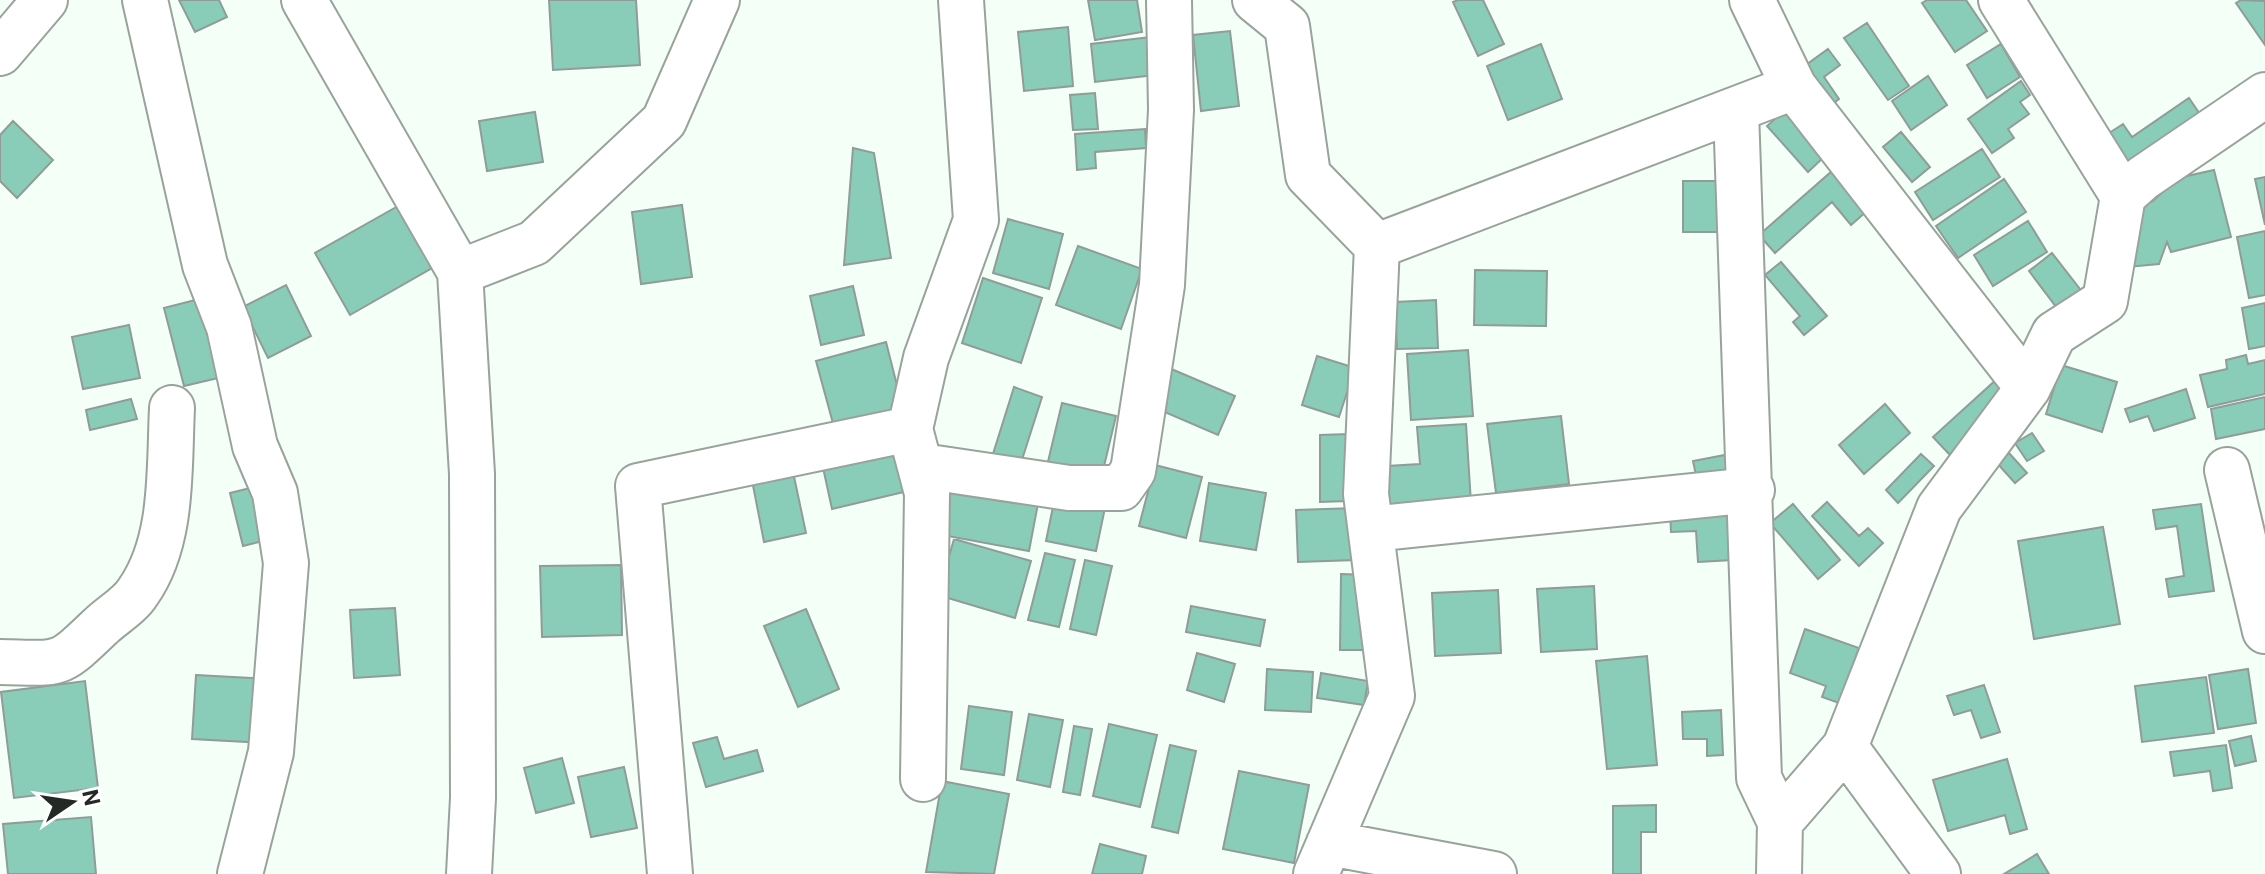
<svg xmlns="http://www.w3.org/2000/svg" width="2265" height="874" viewBox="0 0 2265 874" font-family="Roboto,sans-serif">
  <rect width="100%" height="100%" fill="#f4fff7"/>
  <path fill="#89cdb9" stroke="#909c98" stroke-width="2" d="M 179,0 L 219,0 L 227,17 L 195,32 Z
    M 549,0 L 636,0 L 640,65 L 553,70 Z
    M 1088,0 L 1137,0 L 1142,32 L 1095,40 Z
    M 1458,0 L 1483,0 L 1504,44 L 1478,56 L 1453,2 Z
    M 1927,0 L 1966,0 L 1987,31 L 1955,52 L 1922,3 Z
    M 2241,0 L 2265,1 L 2265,45 L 2236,3 Z
    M 1867,23 L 1909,86 L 1888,100 L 1844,38 Z
    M 1068,27 L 1073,86 L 1024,91 L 1018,32 Z
    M 1230,31 L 1239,106 L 1201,111 L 1193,35 Z
    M 1159,36 L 1163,74 L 1095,82 L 1091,44 Z
    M 1541,44 L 1562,99 L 1508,120 L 1487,66 Z
    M 2001,44 L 2020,77 L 1987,98 L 1967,65 Z
    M 1828,49 L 1840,65 L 1824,77 L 1839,99 L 1826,109 L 1799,70 Z
    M 1928,76 L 1947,105 L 1911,130 L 1892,101 Z
    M 2021,81 L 2030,95 L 2020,102 L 2029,114 L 2008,129 L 2014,138 L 1992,153 L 1968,119 Z
    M 1095,93 L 1098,129 L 1073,130 L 1070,95 Z
    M 2189,98 L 2206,123 L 2128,175 L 2103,137 L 2123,124 L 2132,137 Z
    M 1784,111 L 1825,156 L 1808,172 L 1767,126 Z
    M 535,112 L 543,162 L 487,171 L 479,121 Z
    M 13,121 L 53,160 L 17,198 L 0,181 L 0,135 Z
    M 1145,129 L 1146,148 L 1095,152 L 1096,168 L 1077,170 L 1075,134 Z
    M 1901,132 L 1930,167 L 1912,182 L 1883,147 Z
    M 853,148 L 874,153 L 891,258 L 844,265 Z
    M 1982,149 L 2000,177 L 1933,220 L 1915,192 Z
    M 2214,170 L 2231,237 L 2171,252 L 2167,242 L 2159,264 L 2128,267 L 2136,207 L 2153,201 L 2178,178 Z
    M 1832,171 L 1867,211 L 1851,225 L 1832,202 L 1775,253 L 1759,235 Z
    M 2265,177 L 2265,225 L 2255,179 Z
    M 2004,179 L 2026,212 L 1958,258 L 1936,226 Z
    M 1683,181 L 1721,181 L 1721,232 L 1683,232 Z
    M 682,205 L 692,277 L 641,284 L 632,212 Z
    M 398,206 L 432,268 L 350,315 L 315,253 Z
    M 1008,219 L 1063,234 L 1049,289 L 993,273 Z
    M 2028,221 L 2047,252 L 1993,286 L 1974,255 Z
    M 2265,231 L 2265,295 L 2249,298 L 2237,237 Z
    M 1078,246 L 1142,269 L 1121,329 L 1056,305 Z
    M 2052,253 L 2087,298 L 2063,316 L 2029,271 Z
    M 1781,262 L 1827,316 L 1804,335 L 1793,322 L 1800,316 L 1765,275 Z
    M 1475,270 L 1547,271 L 1546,326 L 1474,325 Z
    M 983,278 L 1042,298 L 1021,363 L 962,343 Z
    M 286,285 L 311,336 L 268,358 L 243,307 Z
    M 853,286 L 864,335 L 821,345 L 810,296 Z
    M 211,296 L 231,375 L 184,386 L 164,308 Z
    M 1436,300 L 1438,348 L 1397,349 L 1395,302 Z
    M 2265,303 L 2265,346 L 2249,349 L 2242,308 Z
    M 129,325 L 140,378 L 83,389 L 72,337 Z
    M 886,342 L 903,409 L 834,427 L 816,361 Z
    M 1468,350 L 1473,416 L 1411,420 L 1407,354 Z
    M 2246,355 L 2248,364 L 2265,360 L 2265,394 L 2208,407 L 2200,375 L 2227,369 L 2226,360 Z
    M 1317,356 L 1355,368 L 1339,417 L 1302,405 Z
    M 2061,365 L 2117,382 L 2102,432 L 2046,414 Z
    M 1169,368 L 1235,396 L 1218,435 L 1153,407 Z
    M 1998,378 L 2015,396 L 1950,455 L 1933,437 Z
    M 1014,387 L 1042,397 L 1020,466 L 992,457 Z
    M 2186,389 L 2195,418 L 2154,431 L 2148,416 L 2130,422 L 2125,409 Z
    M 2265,397 L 2265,429 L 2216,439 L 2211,409 Z
    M 131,399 L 137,419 L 90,430 L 86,410 Z
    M 1062,403 L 1116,416 L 1100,483 L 1046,470 Z
    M 1885,404 L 1910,433 L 1864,474 L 1839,445 Z
    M 1561,416 L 1569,484 L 1496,493 L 1487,424 Z
    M 1466,424 L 1471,503 L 1390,508 L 1387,466 L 1420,464 L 1417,427 Z
    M 2032,433 L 2044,451 L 2027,461 L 2015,443 Z
    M 1348,434 L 1348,501 L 1320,502 L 1320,435 Z
    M 897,445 L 908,491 L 832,509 L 822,463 Z
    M 2009,453 L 2027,473 L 2015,483 L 1997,463 Z
    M 1730,454 L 1733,472 L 1697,480 L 1693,461 Z
    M 1921,454 L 1934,466 L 1898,503 L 1886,490 Z
    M 1155,465 L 1202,477 L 1186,538 L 1139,526 Z
    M 792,467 L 806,533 L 764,542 L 751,475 Z
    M 952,477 L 1040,493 L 1029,551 L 942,535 Z
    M 1209,483 L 1266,493 L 1256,550 L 1200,541 Z
    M 266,484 L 279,537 L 243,546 L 230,493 Z
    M 1056,492 L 1106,503 L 1096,551 L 1046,541 Z
    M 1827,502 L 1859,536 L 1868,528 L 1883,543 L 1859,566 L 1812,516 Z
    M 1793,504 L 1840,560 L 1818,579 L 1770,523 Z
    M 2201,504 L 2214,591 L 2169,597 L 2166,579 L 2184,576 L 2177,526 L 2156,529 L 2153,510 Z
    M 1355,508 L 1357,560 L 1298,562 L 1296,510 Z
    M 1729,508 L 1733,560 L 1698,562 L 1696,531 L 1671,532 L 1670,511 Z
    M 2103,527 L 2120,624 L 2034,639 L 2018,541 Z
    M 954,539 L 1031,561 L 1015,618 L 938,595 Z
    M 1045,553 L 1075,560 L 1059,627 L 1028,620 Z
    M 1085,560 L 1112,566 L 1096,635 L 1070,629 Z
    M 621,565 L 622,635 L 542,637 L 540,566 Z
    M 1341,574 L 1371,575 L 1370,650 L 1340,650 Z
    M 1594,586 L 1597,649 L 1541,652 L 1537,589 Z
    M 1498,590 L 1501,653 L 1435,656 L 1432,593 Z
    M 1191,606 L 1265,620 L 1260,646 L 1186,632 Z
    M 395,608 L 400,675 L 354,678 L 350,610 Z
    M 806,609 L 839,689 L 798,707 L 764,626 Z
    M 1805,629 L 1859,648 L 1839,703 L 1822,697 L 1826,686 L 1790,673 Z
    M 1197,653 L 1235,664 L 1224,702 L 1187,690 Z
    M 1647,656 L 1657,765 L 1607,769 L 1596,661 Z
    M 1267,669 L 1313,672 L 1311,712 L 1265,710 Z
    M 2248,669 L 2256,723 L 2218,729 L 2209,675 Z
    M 1321,673 L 1368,681 L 1364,705 L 1317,698 Z
    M 196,675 L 269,679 L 265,743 L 192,739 Z
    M 2206,677 L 2214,733 L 2142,742 L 2135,686 Z
    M 85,681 L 98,788 L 14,798 L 1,692 Z
    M 1984,685 L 2000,732 L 1981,738 L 1971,710 L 1954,715 L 1947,696 Z
    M 969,706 L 1012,712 L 1004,775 L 961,769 Z
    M 1721,710 L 1723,755 L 1707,756 L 1707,739 L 1683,739 L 1682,712 Z
    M 1029,714 L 1063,720 L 1050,787 L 1017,780 Z
    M 1109,724 L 1157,735 L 1140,807 L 1093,796 Z
    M 1074,726 L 1092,729 L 1080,795 L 1063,792 Z
    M 2251,736 L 2256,761 L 2235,766 L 2229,741 Z
    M 717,737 L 724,759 L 757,750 L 763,771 L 706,787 L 693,743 Z
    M 1170,745 L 1196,751 L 1178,833 L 1152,827 Z
    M 2226,745 L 2232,788 L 2213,791 L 2210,771 L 2174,776 L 2170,752 Z
    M 562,758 L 574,803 L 536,813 L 524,768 Z
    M 2007,759 L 2027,829 L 2010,834 L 2005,815 L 1948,831 L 1933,780 Z
    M 624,767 L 637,828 L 591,837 L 578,777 Z
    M 1239,771 L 1309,785 L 1294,863 L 1223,849 Z
    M 942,781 L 1009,794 L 994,874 L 926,872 Z
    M 1656,805 L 1656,832 L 1641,832 L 1641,874 L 1613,874 L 1613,806 Z
    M 91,817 L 96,874 L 8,874 L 3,824 Z
    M 1100,844 L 1146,856 L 1142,874 L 1092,874 Z
    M 2037,854 L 2049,874 L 2004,874 Z"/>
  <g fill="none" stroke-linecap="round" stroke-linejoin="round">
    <g stroke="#99a39b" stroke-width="48">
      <path id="minor" d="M 145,0 L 205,265 L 229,327 L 255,446 L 275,493 L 286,563 L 271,752 L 240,874
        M 304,0 L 460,272 L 472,474 L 473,798 L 469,874
        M 1255,0 L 1287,26 L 1308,175 L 1377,246 L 1366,494 L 1392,696 L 1316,874
        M 1752,0 L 1794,87 L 2028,388
        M 2001,0 L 2123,196
        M 0,53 L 45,0
        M 1736,111 L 1759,778 L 1780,822
        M 1377,246 L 1794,87
        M 460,272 L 534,243 L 664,121 L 717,0
        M 922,466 L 1069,488 L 1121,488 L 1133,471 L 1162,285 L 1171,110 L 1169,0
        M 2227,470 L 2265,631
        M 1371,529 L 1752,490
        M 0,662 C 63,663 56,669 102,625 C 114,614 130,605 138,592 C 174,541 169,468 172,408
        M 1845,747 L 1938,874
        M 923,779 L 927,493 L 910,429 L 926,358 L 976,220 L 961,0
        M 1329,843 L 1494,874
        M 670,874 L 638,486 L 910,429
        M 1779,874 L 1780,822 L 1845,747 L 1939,508 L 2028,388 L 2054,334 L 2105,301 L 2123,196 L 2143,178 L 2265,95"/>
    </g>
    <use href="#minor" stroke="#fff" stroke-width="44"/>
  </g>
  <g transform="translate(72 802) rotate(77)" stroke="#ffffff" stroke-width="6" paint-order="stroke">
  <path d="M0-6L14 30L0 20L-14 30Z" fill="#252926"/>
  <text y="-12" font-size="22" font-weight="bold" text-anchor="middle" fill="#252926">N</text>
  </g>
</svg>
